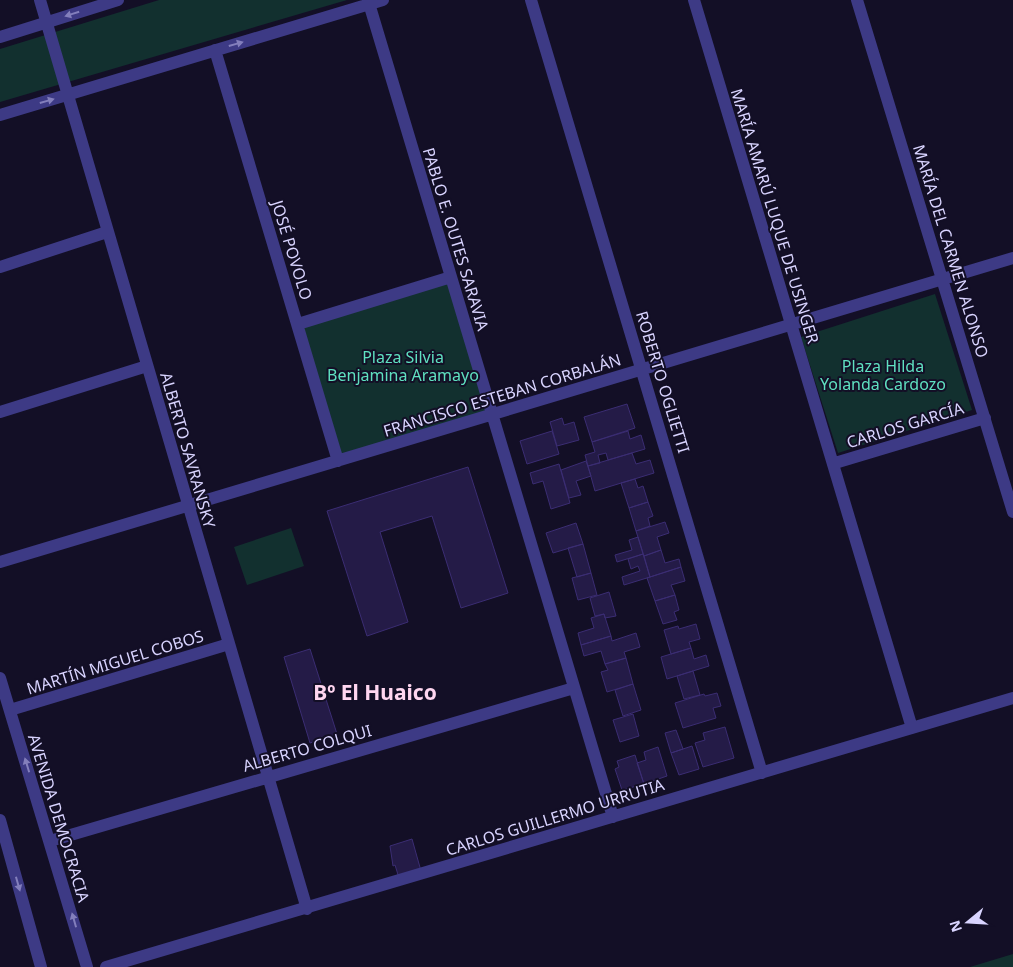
<svg xmlns="http://www.w3.org/2000/svg" width="1013" height="967" viewBox="0 0 1013 967" font-family="'Noto Sans',sans-serif">
  <rect width="100%" height="100%" fill="#130f26"/>
  <path fill="#12302f" d="M 159,0 L 347,0 L 0,102 L 0,49 Z
    M 451,277 L 492,415 L 338,461 L 298,324 Z
    M 935,294 L 972,410 L 838,453 L 801,337 Z
    M 291,528 L 304,566 L 247,585 L 234,547 Z
    M 1013,954 L 1013,967 L 970,967 Z"/>
  <path fill="#241b47" stroke="#3b2d73" d="M 627,404 L 635,428 L 592,442 L 584,417 Z
    M 562,418 L 564,425 L 574,422 L 579,440 L 557,446 L 550,422 Z
    M 552,431 L 559,454 L 527,464 L 520,441 Z
    M 628,431 L 630,439 L 641,435 L 645,449 L 608,460 L 606,453 L 598,455 L 600,463 L 588,466 L 585,455 L 595,452 L 592,442 Z
    M 632,453 L 636,464 L 650,460 L 654,473 L 595,491 L 588,466 Z
    M 586,461 L 591,476 L 576,481 L 581,495 L 569,498 L 561,470 Z
    M 559,464 L 570,503 L 551,509 L 543,481 L 533,484 L 530,473 Z
    M 468,467 L 508,593 L 461,608 L 432,516 L 380,532 L 408,622 L 367,636 L 327,511 Z
    M 635,479 L 638,488 L 643,486 L 648,502 L 629,508 L 621,483 Z
    M 648,502 L 653,516 L 648,518 L 650,526 L 636,531 L 629,508 Z
    M 665,522 L 669,533 L 657,537 L 661,550 L 644,556 L 636,531 Z
    M 576,523 L 583,544 L 553,553 L 546,533 Z
    M 638,537 L 643,554 L 617,562 L 615,555 L 632,550 L 629,540 Z
    M 583,544 L 591,573 L 577,577 L 568,548 Z
    M 661,550 L 665,563 L 679,559 L 681,567 L 650,577 L 644,556 Z
    M 643,554 L 650,577 L 624,585 L 622,577 L 640,571 L 638,566 L 631,569 L 628,559 Z
    M 681,567 L 685,581 L 671,585 L 675,595 L 655,601 L 647,578 Z
    M 591,573 L 597,595 L 578,600 L 572,578 Z
    M 609,592 L 616,616 L 605,618 L 604,614 L 595,616 L 590,598 Z
    M 675,595 L 679,610 L 674,612 L 677,620 L 663,624 L 655,601 Z
    M 604,614 L 611,636 L 581,645 L 578,633 L 594,628 L 591,618 Z
    M 696,624 L 700,639 L 689,642 L 691,648 L 671,654 L 664,630 L 678,626 L 679,629 Z
    M 636,633 L 640,647 L 624,652 L 626,658 L 605,664 L 601,651 L 584,656 L 581,645 L 611,636 L 612,641 Z
    M 691,648 L 694,659 L 706,655 L 709,666 L 667,679 L 661,657 Z
    M 310,649 L 337,734 L 310,743 L 284,657 Z
    M 626,658 L 633,684 L 607,692 L 601,672 L 608,670 L 605,664 Z
    M 693,671 L 700,695 L 684,699 L 677,676 Z
    M 633,684 L 641,710 L 623,716 L 615,690 Z
    M 717,693 L 721,706 L 713,708 L 716,718 L 683,728 L 675,703 L 704,694 L 705,696 Z
    M 633,714 L 639,736 L 620,742 L 613,720 Z
    M 725,727 L 734,758 L 703,767 L 695,743 L 705,740 L 703,733 Z
    M 676,730 L 683,749 L 671,753 L 665,733 Z
    M 692,746 L 699,769 L 679,775 L 671,753 Z
    M 658,747 L 667,776 L 644,784 L 637,763 L 646,760 L 644,752 Z
    M 635,755 L 644,784 L 622,790 L 615,769 L 619,767 L 617,761 Z
    M 412,839 L 421,871 L 399,878 L 395,865 L 393,866 L 390,846 Z"/>
  <g fill="none" stroke-linecap="round" stroke-linejoin="round">
    <path stroke="#3d3a85" stroke-width="12" d="M 40,0 L 307,909
      M 368,0 L 613,817
      M 531,0 L 762,773
      M 694,0 C 766,243 841,485 912,728
      M 857,0 L 1013,512
      M 0,37 L 118,0
      M 215,50 L 338,461
      M 0,115 L 383,0
      M 0,267 L 107,232
      M 298,324 L 451,277
      M 0,412 L 147,366
      M 835,463 L 985,418
      M 0,562 L 1013,258
      M 0,678 L 87,967
      M 10,710 L 229,644
      M 0,820 L 41,967
      M 50,841 L 574,688
      M 106,967 L 1013,698"/>
  </g>
  <defs><path id="oneway-solid" d="M-6-.8H1V-3.2L6.5 0L1 3.2V.8H-6Z" transform="scale(1.25)"/></defs>
  <g fill="#837fbc">
    <use href="#oneway-solid" transform="translate(72 14) rotate(163)"/>
    <use href="#oneway-solid" transform="translate(236 44) rotate(-16)"/>
    <use href="#oneway-solid" transform="translate(47 101) rotate(-16)"/>
    <use href="#oneway-solid" transform="translate(27 765) rotate(-107)"/>
    <use href="#oneway-solid" transform="translate(18 884) rotate(74)"/>
    <use href="#oneway-solid" transform="translate(74 920) rotate(-106)"/>
  </g>
  <g text-anchor="middle" dominant-baseline="central" stroke-width="4" stroke-linejoin="round" paint-order="stroke">
    <g font-size="16" fill="#d9d4ff" stroke="#130f26">
      <text transform="translate(775 216) rotate(73)">MARÍA AMARÚ LUQUE DE USINGER</text>
      <text transform="translate(456 239) rotate(73)">PABLO E. OUTES SARAVIA</text>
      <text transform="translate(292 250) rotate(73)">JOSÉ POVOLO</text>
      <text transform="translate(951 251) rotate(73)">MARÍA DEL CARMEN ALONSO</text>
      <text transform="translate(663 382) rotate(73)">ROBERTO OGLIETTI</text>
      <text transform="translate(502 395) rotate(-17)">FRANCISCO ESTEBAN CORBALÁN</text>
      <text transform="translate(905 425) rotate(-17)">CARLOS GARCÍA</text>
      <text transform="translate(188 450) rotate(74)">ALBERTO SAVRANSKY</text>
      <text transform="translate(115 662) rotate(-17)">MARTÍN MIGUEL COBOS</text>
      <text transform="translate(307 748) rotate(-16)">ALBERTO COLQUI</text>
      <text transform="translate(555 817) rotate(-17)">CARLOS GUILLERMO URRUTIA</text>
      <text transform="translate(59 818) rotate(73)">AVENIDA DEMOCRACIA</text>
    </g>
    <g font-size="16" fill="#5fe0c0" stroke="#130f26">
      <text x="403" y="357">Plaza Silvia<tspan x="403" dy="18">Benjamina Aramayo</tspan></text>
      <text x="883" y="366">Plaza Hilda<tspan x="883" dy="18">Yolanda Cardozo</tspan></text>
    </g>
    <g font-size="21" font-weight="bold" fill="#ffd6f0" stroke="#130f26">
      <text x="375" y="692">Bº El Huaico</text>
    </g>
  </g>
  <g transform="translate(968 922) rotate(252)" stroke="#130f26" stroke-width="4" paint-order="stroke">
  <path d="M0-4L9 19L0 12L-9 19Z" fill="#d9d4ff"/>
  <text y="-8" font-size="14" font-weight="bold" text-anchor="middle" fill="#d9d4ff">N</text>
  </g>
</svg>
